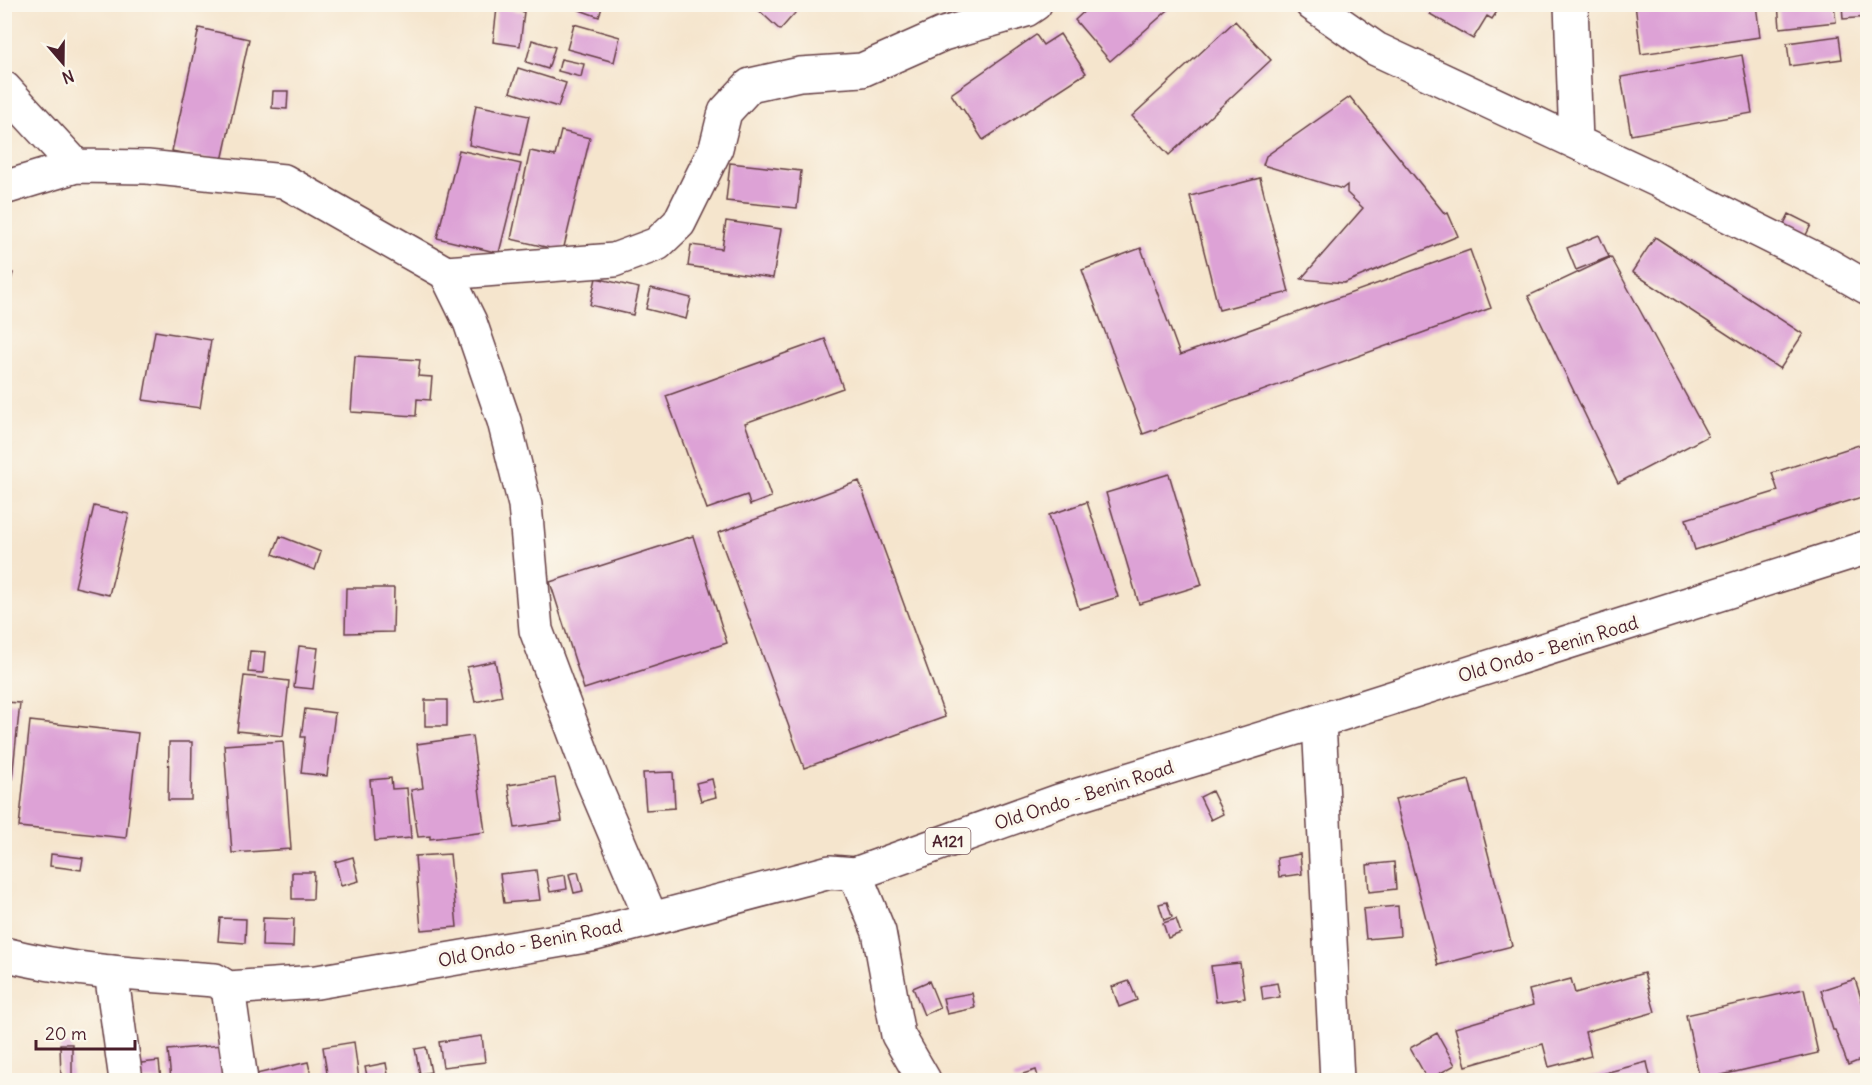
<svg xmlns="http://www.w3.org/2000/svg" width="1872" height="1085" viewBox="0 0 1872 1085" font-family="Delius,sans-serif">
  <rect width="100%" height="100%" fill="#fbf7ec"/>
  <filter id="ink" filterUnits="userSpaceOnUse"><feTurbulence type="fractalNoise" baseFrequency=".0167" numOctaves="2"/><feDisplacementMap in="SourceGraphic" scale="12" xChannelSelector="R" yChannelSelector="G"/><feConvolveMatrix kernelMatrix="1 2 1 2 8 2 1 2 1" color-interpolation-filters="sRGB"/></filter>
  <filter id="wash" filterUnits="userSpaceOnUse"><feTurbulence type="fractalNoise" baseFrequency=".008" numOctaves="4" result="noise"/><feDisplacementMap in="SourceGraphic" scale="24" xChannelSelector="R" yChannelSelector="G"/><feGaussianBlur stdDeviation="1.35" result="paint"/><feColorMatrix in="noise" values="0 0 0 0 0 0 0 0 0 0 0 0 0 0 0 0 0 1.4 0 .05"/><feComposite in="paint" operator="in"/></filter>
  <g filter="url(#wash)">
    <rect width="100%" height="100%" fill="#f5e5cd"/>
    <g id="blocks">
      <path fill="#dda2d6" d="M 579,4 L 603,4 L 599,17 L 577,9 Z
        M 752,4 L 803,4 L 780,30 Z
        M 1092,4 L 1175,4 L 1110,61 L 1075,20 Z
        M 1436,4 L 1502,4 L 1492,19 L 1487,16 L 1473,39 L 1430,14 Z
        M 1635,4 L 1756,4 L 1760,37 L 1641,54 Z
        M 1778,4 L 1834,4 L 1836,22 L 1780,28 Z
        M 1842,4 L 1867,4 L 1868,17 L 1843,19 Z
        M 497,8 L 524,12 L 520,46 L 493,42 Z
        M 1235,21 L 1271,60 L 1169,155 L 1132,116 Z
        M 574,24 L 620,37 L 614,62 L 567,49 Z
        M 199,28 L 249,39 L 222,161 L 172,151 Z
        M 1060,34 L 1086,73 L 983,140 L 963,109 L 961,109 L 951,94 L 1036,35 L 1043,45 Z
        M 1839,36 L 1842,59 L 1790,66 L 1787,43 Z
        M 532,40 L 555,47 L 548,69 L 526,62 Z
        M 1742,55 L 1752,113 L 1631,135 L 1621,77 Z
        M 561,59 L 584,64 L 581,77 L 558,71 Z
        M 518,68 L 566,83 L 558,107 L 510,92 Z
        M 273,91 L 288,91 L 287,109 L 272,108 Z
        M 1350,97 L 1445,214 L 1448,213 L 1458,236 L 1344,283 L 1301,279 L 1363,208 L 1347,193 L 1347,185 L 1342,189 L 1263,165 L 1266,156 Z
        M 476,105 L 529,116 L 520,156 L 469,145 Z
        M 561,131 L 590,138 L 563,251 L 511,239 L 530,151 L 555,156 Z
        M 459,150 L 521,164 L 499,253 L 437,238 Z
        M 730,163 L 801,171 L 797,208 L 726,201 Z
        M 1260,178 L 1289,292 L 1219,310 L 1190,196 Z
        M 1789,214 L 1811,225 L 1804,239 L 1782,228 Z
        M 726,221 L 781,229 L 773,278 L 688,266 L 691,245 L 722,249 Z
        M 1599,235 L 1609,257 L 1576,270 L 1567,248 Z
        M 1655,237 L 1803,334 L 1780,369 L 1632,272 Z
        M 1141,248 L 1180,355 L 1470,250 L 1491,308 L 1143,434 L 1082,270 Z
        M 1611,257 L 1708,436 L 1618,483 L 1528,296 Z
        M 4,270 L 13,273 L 5,302 L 4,302 Z
        M 596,278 L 639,288 L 633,315 L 590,305 Z
        M 651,288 L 691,298 L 686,319 L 646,309 Z
        M 155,331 L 211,340 L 200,408 L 143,400 Z
        M 825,339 L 843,388 L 745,423 L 771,497 L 750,505 L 747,495 L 707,509 L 666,396 Z
        M 355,356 L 420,360 L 418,376 L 432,377 L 430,400 L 417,399 L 416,416 L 351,412 Z
        M 1868,442 L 1868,495 L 1695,550 L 1686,519 L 1778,491 L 1772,473 Z
        M 1169,474 L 1202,585 L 1139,604 L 1106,493 Z
        M 859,481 L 945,717 L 804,768 L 718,533 Z
        M 1087,502 L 1118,597 L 1079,609 L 1049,515 Z
        M 94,506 L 129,514 L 109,595 L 75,587 Z
        M 280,536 L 321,552 L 315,570 L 273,554 Z
        M 693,536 L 727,643 L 584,689 L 550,582 Z
        M 346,588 L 394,588 L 393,632 L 345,633 Z
        M 299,646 L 318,648 L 313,689 L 294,687 Z
        M 250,651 L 265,652 L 263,673 L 248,672 Z
        M 495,661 L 502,696 L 475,702 L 467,667 Z
        M 244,676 L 289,681 L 283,736 L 237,731 Z
        M 425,700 L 447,700 L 447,726 L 425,726 Z
        M 4,702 L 20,703 L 12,779 L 4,778 Z
        M 305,709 L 335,713 L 327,776 L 301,773 L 305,737 L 301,737 Z
        M 30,721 L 138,733 L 126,838 L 19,827 Z
        M 472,736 L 485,832 L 430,839 L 430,836 L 418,837 L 411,790 L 423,788 L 417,744 Z
        M 283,741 L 291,849 L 232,853 L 224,745 Z
        M 169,742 L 192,742 L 191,800 L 168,800 Z
        M 673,772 L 675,808 L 646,810 L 643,773 Z
        M 391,778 L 392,789 L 407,788 L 411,838 L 375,841 L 370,780 Z
        M 555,778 L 562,821 L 515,828 L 508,785 Z
        M 712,779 L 716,797 L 701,801 L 696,783 Z
        M 1469,780 L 1512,946 L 1438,965 L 1395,799 Z
        M 1212,791 L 1223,814 L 1211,820 L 1200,797 Z
        M 51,854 L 83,858 L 81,870 L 50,866 Z
        M 450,854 L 457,927 L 421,930 L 415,856 Z
        M 1300,854 L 1302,874 L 1279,877 L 1277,858 Z
        M 353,857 L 359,881 L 341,886 L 335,862 Z
        M 1394,862 L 1396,889 L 1369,892 L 1367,865 Z
        M 536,870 L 540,900 L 504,903 L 500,874 Z
        M 292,872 L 314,872 L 313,899 L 292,899 Z
        M 578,872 L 583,891 L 574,893 L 569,874 Z
        M 565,875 L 567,889 L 550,892 L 547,878 Z
        M 1167,902 L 1172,917 L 1164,920 L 1159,904 Z
        M 1398,906 L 1400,936 L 1366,939 L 1363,909 Z
        M 220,918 L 246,919 L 245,943 L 218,941 Z
        M 263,918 L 294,919 L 293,947 L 262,946 Z
        M 1176,919 L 1181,933 L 1168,938 L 1163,923 Z
        M 1240,963 L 1245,998 L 1216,1002 L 1211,966 Z
        M 1644,973 L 1655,1012 L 1585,1032 L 1591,1056 L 1549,1067 L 1543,1044 L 1466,1066 L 1455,1028 L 1533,1005 L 1529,990 L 1571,979 L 1575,993 Z
        M 1855,979 L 1868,1020 L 1862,1021 L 1868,1035 L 1868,1057 L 1848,1065 L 1835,1030 L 1833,1030 L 1821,990 Z
        M 929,981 L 940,1008 L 924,1015 L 913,988 Z
        M 1129,981 L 1137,1000 L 1119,1007 L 1112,987 Z
        M 1277,983 L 1280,997 L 1263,1000 L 1261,986 Z
        M 1804,989 L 1818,1053 L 1700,1080 L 1686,1015 Z
        M 972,993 L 975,1008 L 947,1014 L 943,998 Z
        M 1437,1033 L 1455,1065 L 1428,1080 L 1410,1048 Z
        M 482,1036 L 485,1062 L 443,1067 L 439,1042 Z
        M 354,1042 L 359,1080 L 328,1080 L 323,1047 Z
        M 60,1044 L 72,1044 L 72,1078 L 61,1079 Z
        M 222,1045 L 225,1080 L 171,1080 L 168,1050 Z
        M 426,1047 L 431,1072 L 420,1074 L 415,1049 Z
        M 159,1061 L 161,1080 L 135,1080 L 133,1064 Z
        M 308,1062 L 312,1080 L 253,1080 L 252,1075 Z
        M 1647,1062 L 1651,1080 L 1578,1080 Z
        M 386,1063 L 389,1080 L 368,1080 L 365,1067 Z
        M 1036,1070 L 1039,1080 L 1014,1080 L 1013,1077 Z
        M 4,1074 L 18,1074 L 18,1080 L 4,1080 Z"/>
    </g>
  </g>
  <g filter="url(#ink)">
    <use href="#blocks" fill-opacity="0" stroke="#643d43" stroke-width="1.5"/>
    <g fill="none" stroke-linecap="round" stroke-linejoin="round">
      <g stroke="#643d43" stroke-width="36">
        <path id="minor" d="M 1312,4 L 1376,49 L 1657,180 L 1828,265 L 1868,288
          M 1571,4 L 1576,142
          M 4,88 L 76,166
          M 4,188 L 76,166 L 147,167 L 284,181 L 446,273 L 614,260 L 657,244 L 679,223 L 716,148 L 725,112 L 750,85 L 800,74 L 862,70 L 943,34 L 1026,10 L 1035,4
          M 446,273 L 470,322 L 504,421 L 525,505 L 536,630 L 591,777 L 651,918
          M 1319,721 L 1337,1080
          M 855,874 L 879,932 L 898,1035 L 924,1080
          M 111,972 L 126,1080
          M 228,988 L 241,1080"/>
      </g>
      <g stroke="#643d43" stroke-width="36">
        <path id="primary" d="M 4,954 C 73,972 145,975 215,980 L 228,988 L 317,982 L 591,935 L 830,872 L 855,874 L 1059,801 L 1319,721 L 1868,547"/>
      </g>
      <use href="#minor" stroke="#fff" stroke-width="33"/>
      <use href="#primary" stroke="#fff" stroke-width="33"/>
    </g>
  </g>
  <g text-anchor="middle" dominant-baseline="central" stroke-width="6" stroke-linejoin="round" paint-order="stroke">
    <rect fill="#fbf7ec" stroke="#7f6065" stroke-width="1.5" x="925.5" y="828" width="45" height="26" rx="4.5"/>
    <g font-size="16" font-weight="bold" fill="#4a1f2b">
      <text x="948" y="841">A121</text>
    </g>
    <g font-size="18" fill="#4a1f2b" stroke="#fbf7ec">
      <text transform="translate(1548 649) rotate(-17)">Old Ondo - Benin Road</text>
      <text transform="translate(1084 795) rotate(-18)">Old Ondo - Benin Road</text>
      <text transform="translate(530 943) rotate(-11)">Old Ondo - Benin Road</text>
    </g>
  </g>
  <rect width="1872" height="1085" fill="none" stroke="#fbf7ec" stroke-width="24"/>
  <g transform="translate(63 63) rotate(160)" stroke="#fbf7ec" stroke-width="4.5" paint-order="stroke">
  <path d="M0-4.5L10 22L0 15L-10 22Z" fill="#4a1f2b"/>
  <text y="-9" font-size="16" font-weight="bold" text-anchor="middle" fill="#4a1f2b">N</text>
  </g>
  <path d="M36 1040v9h99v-9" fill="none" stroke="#4a1f2b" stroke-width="3"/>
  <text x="45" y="1040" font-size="18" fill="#4a1f2b" stroke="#fbf7ec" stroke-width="4.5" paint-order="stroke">20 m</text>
</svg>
